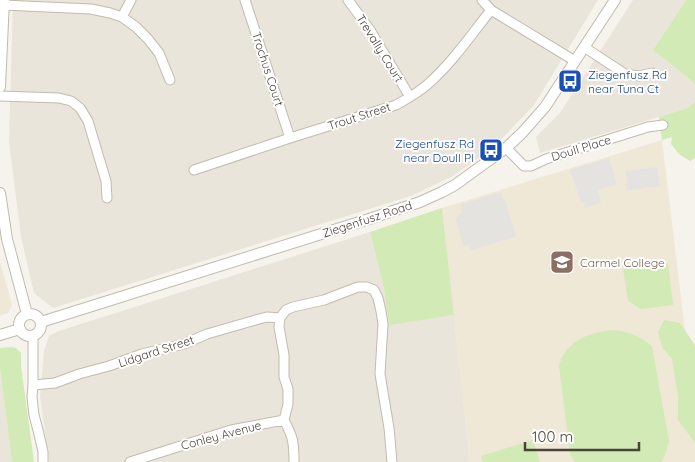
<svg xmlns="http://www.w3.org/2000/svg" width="695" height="462" viewBox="0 0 695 462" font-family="Quicksand,sans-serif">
  <rect width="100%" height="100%" fill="#f6f3ec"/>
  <path fill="#eae5da" d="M 13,0 L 598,0 L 534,105 L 495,146 L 453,176 L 411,196 L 53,308 L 34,293 L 21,237 L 9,142 Z
    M 633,0 L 686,0 L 653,50 L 695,78 L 695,106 L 540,153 L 536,137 L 560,113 Z
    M 370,232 L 384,289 L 389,324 L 454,315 L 470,462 L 49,462 L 40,396 L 44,351 L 49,336 L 56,332 Z
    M 0,368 L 12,462 L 0,462 Z"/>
  <path fill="#efe8d6" d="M 662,140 L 695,413 L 695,462 L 470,462 L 442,208 Z
    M 0,262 L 11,301 L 12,306 L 9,312 L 0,316 Z"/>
  <path fill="#d2eab5" d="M 686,0 L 695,0 L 695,85 L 691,80 L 653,50 Z
    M 695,102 L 695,158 L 690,161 L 679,154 L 671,144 L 672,137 L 662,140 L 659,117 L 688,108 Z
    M 442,208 L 454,315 L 389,325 L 384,289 L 370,232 Z
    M 668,263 L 673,305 L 641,309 L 628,301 L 623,269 Z
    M 664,320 L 680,323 L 695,345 L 695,443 L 678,420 L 678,396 L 672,359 L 662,347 L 658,332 Z
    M 613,330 C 630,332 639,336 652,346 L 669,441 L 664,458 L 661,462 L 575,462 L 570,454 L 559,366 C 567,340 588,333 613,330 Z
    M 12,347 L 16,348 L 21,353 L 21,366 L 34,462 L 12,462 L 0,368 L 0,348 Z
    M 533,440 L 540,462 L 483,462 L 481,456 Z"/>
  <path fill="#e5e3e0" d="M 609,158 L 617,184 L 598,190 L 601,203 L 585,208 L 583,202 L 581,202 L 570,170 Z
    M 657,167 L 660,186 L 626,191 L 625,184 L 627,184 L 625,171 Z
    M 501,192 L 503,199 L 505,200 L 516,236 L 470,251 L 469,245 L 463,246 L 456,219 L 459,214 L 462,212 L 460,205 Z"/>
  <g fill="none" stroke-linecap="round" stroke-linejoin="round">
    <g stroke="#c2bbae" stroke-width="11">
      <path id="minor" d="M 245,0 L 290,138
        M 348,0 L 370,30 L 410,97
        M 482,0 L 491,10 L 575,61
        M 3,5 L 91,9 L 110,13 L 122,17 L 136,27 L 148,39 L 159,53 L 170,80
        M 122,17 L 131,0
        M 584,47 L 625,74 L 639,76 L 652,73
        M 0,96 L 59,98 L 71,101 L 80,108 L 88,121 L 106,181 L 107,198
        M 506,148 L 524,166 L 531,166 L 546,159 L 648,127 L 663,125
        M 194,170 L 290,138 L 396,105 C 407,99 418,93 428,84 C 452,63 471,35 491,10
        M 33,335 L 33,385 L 32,397 L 34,415 L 39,434 L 43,452 L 43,462
        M 33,385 L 55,383 L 79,374 L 109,366 L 142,354 L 184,344 L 207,334 L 259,319 L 267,317 L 280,318
        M 130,462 L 231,430 L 284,420
        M 294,462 C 294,442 293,437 284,420 L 288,404 L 288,389 L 284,377 L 284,355 L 279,327 L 280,318 L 286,310 L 293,307 L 324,300 L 358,287 L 367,287 L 374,290 L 378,298 L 381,311 L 383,324 L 380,374 L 389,428 L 392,462"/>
    </g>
    <g stroke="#c2bbae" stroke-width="12">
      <path id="tertiary" d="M 0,87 L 4,0
        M 0,193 L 7,239 L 27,314
        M19 325a11 11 0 1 1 22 0a11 11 0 1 1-22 0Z
        M 41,322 L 369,219 L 420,202 L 442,192 L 455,185 L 506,148 L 522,133 L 545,107 L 615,0
        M 0,335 L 20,329"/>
    </g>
    <use href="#minor" stroke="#fff" stroke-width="9"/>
    <use href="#tertiary" stroke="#fff" stroke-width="10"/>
  </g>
  <defs>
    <g id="bus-square" transform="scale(1.25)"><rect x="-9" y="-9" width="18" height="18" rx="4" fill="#1a4fb4" stroke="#fff"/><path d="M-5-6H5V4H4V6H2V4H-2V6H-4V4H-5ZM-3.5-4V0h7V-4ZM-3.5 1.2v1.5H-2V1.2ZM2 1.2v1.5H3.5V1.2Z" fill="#fff"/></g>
    <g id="school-square" transform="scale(1.25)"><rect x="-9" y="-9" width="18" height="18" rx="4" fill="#8d6e63" stroke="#fff"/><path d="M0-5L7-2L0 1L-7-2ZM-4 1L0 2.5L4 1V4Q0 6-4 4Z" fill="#fff"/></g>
  </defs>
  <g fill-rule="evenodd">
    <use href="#bus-square" x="570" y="81"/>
    <use href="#bus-square" x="491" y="150"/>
    <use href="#school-square" x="562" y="262"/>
  </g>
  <g text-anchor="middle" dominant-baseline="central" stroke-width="4" stroke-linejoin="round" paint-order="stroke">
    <g font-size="12" fill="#4b4439" stroke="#fff">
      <text transform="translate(380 48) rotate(58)">Trevally Court</text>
      <text transform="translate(268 69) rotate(72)">Trochus Court</text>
      <text transform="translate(359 116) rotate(-18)">Trout Street</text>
      <text transform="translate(581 148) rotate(-17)">Doull Place</text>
      <text transform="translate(367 219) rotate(-18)">Ziegenfusz Road</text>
      <text transform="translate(156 351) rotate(-18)">Lidgard Street</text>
      <text transform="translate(221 435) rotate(-15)">Conley Avenue</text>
    </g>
    <g font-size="12" fill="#164399" stroke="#fff" text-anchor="start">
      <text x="588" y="74">Ziegenfusz Rd<tspan x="588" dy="14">near Tuna Ct</tspan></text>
      <text x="474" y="143" text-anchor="end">Ziegenfusz Rd<tspan x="474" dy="14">near Doull Pl</tspan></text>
    </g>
    <g font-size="12" fill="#785e54" stroke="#fff" text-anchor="start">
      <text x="580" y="262">Carmel College</text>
    </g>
  </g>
  <path d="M525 442v8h114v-8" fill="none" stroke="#4b4439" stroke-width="2.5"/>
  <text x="532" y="442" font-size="15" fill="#4b4439" stroke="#ffffff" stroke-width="4" paint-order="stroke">100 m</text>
</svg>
